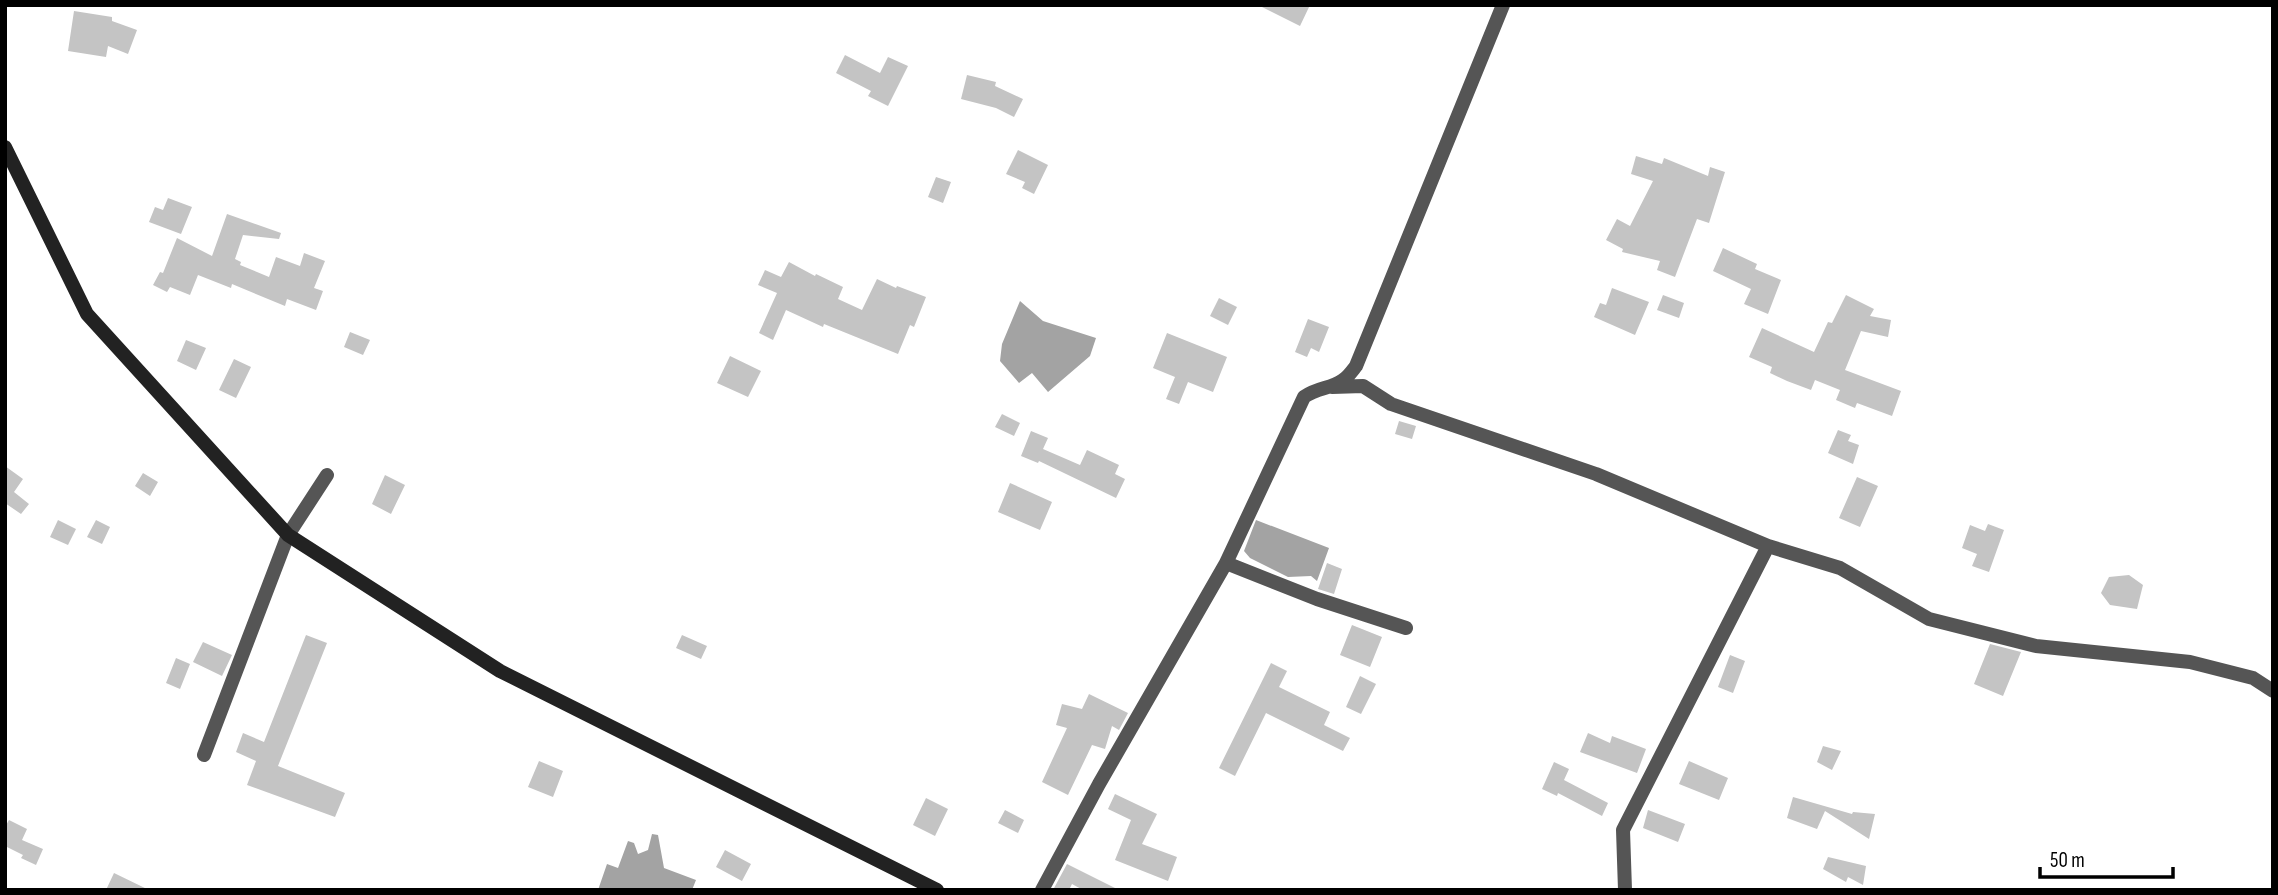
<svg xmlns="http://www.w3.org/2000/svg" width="2278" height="895" viewBox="0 0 2278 895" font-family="'Sofia Sans Condensed',sans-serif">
  <rect width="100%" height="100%" fill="#fff"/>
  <path fill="#a3a3a3" d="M 1020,301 L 1043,321 L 1096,338 L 1090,356 L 1048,392 L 1032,373 L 1019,383 L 1000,361 L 1002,344 Z
    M 1256,520 L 1329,548 L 1317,581 L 1311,576 L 1288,577 L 1250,558 L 1244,551 Z
    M 652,834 L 658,835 L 664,868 L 696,880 L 692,890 L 598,890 L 607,864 L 618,868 L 628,841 L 634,843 L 638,854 L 648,850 Z"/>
  <path fill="#c4c4c4" d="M 1258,5 L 1310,5 L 1300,26 Z
    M 74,11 L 112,17 L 112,21 L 137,30 L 128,54 L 108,46 L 106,57 L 68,51 Z
    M 845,55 L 880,73 L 888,57 L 908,66 L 888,106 L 868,96 L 871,91 L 836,73 Z
    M 967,75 L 996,82 L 995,86 L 1023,99 L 1014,117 L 996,108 L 961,99 Z
    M 1018,150 L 1048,165 L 1034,194 L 1022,188 L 1025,182 L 1006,174 Z
    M 1636,156 L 1662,164 L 1664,158 L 1708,176 L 1710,167 L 1725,172 L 1709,223 L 1697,219 L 1675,277 L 1657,270 L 1660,261 L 1622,252 L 1623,249 L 1606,240 L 1617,219 L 1630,226 L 1653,181 L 1631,174 Z
    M 936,177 L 951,182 L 943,203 L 928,197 Z
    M 168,198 L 192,207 L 181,234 L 149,222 L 155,207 L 163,210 Z
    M 227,214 L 281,233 L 279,239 L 243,235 L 235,259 L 241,262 L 240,265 L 269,277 L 276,257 L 300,266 L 304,253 L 325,261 L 314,288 L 323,291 L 316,310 L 287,299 L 285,306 L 232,284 L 231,288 L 198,275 L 190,295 L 170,287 L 167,292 L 153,285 L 160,272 L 163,273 L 177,238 L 212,256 Z
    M 1723,248 L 1757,264 L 1755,269 L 1781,280 L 1768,314 L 1744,304 L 1751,289 L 1713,271 Z
    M 789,262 L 815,276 L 816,274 L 843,287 L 838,299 L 862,310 L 877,279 L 896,288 L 897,286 L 926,297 L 914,327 L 910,325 L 898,354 L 824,324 L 823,327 L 786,310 L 773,340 L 759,333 L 777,293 L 758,285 L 765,270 L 781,277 Z
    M 1612,288 L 1649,302 L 1635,335 L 1594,317 L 1600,303 L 1606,305 Z
    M 1663,295 L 1684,303 L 1679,318 L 1657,310 Z
    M 1846,295 L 1874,309 L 1870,316 L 1891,320 L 1888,337 L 1861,331 L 1845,370 L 1901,391 L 1892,416 L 1857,403 L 1855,408 L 1836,400 L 1840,390 L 1815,380 L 1811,390 L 1787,381 L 1770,373 L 1772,367 L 1749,357 L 1762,328 L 1814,352 L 1828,322 L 1832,323 Z
    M 1219,298 L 1237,307 L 1228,325 L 1210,316 Z
    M 1308,319 L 1329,327 L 1319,352 L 1311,348 L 1307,357 L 1295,352 Z
    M 350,332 L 370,340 L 363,355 L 344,347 Z
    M 1167,333 L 1227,357 L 1213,392 L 1188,382 L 1179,404 L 1166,399 L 1175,377 L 1153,368 Z
    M 186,340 L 206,348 L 196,370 L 177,361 Z
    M 730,356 L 761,371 L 748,397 L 717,383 Z
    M 234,359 L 251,367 L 236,398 L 219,390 Z
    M 1002,414 L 1020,423 L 1014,436 L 995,427 Z
    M 1399,421 L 1416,426 L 1412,439 L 1395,434 Z
    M 1838,430 L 1851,435 L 1848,441 L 1859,445 L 1853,464 L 1828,453 Z
    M 1031,431 L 1048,438 L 1043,449 L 1080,465 L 1087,450 L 1119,465 L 1115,474 L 1125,479 L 1116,498 L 1039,461 L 1038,463 L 1021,456 Z
    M 5,466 L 23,479 L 14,492 L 29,504 L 21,514 L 5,503 Z
    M 143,473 L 158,482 L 150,496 L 135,486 Z
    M 385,475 L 405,485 L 391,514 L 372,504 Z
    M 1857,477 L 1878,486 L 1860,527 L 1839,518 Z
    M 1010,483 L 1052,502 L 1040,530 L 998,512 Z
    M 58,520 L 76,529 L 68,545 L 50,537 Z
    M 96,520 L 110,527 L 102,544 L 87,537 Z
    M 1988,524 L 2004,530 L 1989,572 L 1972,566 L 1977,554 L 1962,548 L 1970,525 L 1985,531 Z
    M 1327,563 L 1342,569 L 1334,594 L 1318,589 Z
    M 2129,575 L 2143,585 L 2137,609 L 2110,605 L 2101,593 L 2109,577 Z
    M 1352,625 L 1382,637 L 1370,667 L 1340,655 Z
    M 306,635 L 327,643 L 278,766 L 345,793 L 335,817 L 247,785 L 256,761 L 236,752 L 243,733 L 264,742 Z
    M 682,635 L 707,646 L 701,659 L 676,648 Z
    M 203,642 L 232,655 L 222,676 L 193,662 Z
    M 1990,644 L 2021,652 L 2003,696 L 1974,684 Z
    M 1730,655 L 1745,661 L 1733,693 L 1718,687 Z
    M 176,658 L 190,664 L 180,689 L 166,683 Z
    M 1271,663 L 1287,671 L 1279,687 L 1330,712 L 1324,725 L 1350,738 L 1343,751 L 1266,713 L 1235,776 L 1219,768 Z
    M 1360,676 L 1376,684 L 1361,714 L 1346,707 Z
    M 1089,694 L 1128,713 L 1119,730 L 1112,726 L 1105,749 L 1092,745 L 1068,795 L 1042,782 L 1067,728 L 1056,725 L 1062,704 L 1082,709 Z
    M 1588,733 L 1610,743 L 1612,736 L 1646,749 L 1637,773 L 1580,752 Z
    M 1823,746 L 1841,751 L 1832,770 L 1817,762 Z
    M 539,761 L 563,771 L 553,797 L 528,787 Z
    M 1689,761 L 1728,778 L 1719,800 L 1679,784 Z
    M 1554,762 L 1569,769 L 1564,780 L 1608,803 L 1602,816 L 1558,793 L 1557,796 L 1542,789 Z
    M 1115,794 L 1157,814 L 1142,844 L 1177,857 L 1168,881 L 1115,860 L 1131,820 L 1108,809 Z
    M 1793,797 L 1852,814 L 1853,812 L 1875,814 L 1869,839 L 1825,811 L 1817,829 L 1787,818 Z
    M 926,798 L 948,809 L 935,836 L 913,825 Z
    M 1005,810 L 1024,820 L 1018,833 L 998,823 Z
    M 1648,810 L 1685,824 L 1678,842 L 1643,828 Z
    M 9,820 L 27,829 L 22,840 L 43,849 L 36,865 L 21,858 L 23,855 L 5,846 L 5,827 Z
    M 725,850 L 751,864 L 742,881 L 716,867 Z
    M 1828,857 L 1866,866 L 1863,885 L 1848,877 L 1846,882 L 1823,869 Z
    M 1067,864 L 1119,890 L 1083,890 L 1072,884 L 1069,890 L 1053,890 Z
    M 114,873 L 149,890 L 106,890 Z"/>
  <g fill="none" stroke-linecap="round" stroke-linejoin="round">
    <path stroke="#555" stroke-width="14" d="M 1332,387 L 1363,386 L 1391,404 L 1596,474 L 1768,546 L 1840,568 L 1929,619 L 2036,646 L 2190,662 L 2253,678 L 2273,691
      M 1226,563 L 1317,599 L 1406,628
      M 204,755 L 288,535 L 327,475
      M 1042,890 L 1099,784 L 1226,563 L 1304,397 C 1318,387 1331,389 1343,380 C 1348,377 1352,371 1356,366 L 1503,5
      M 1625,890 L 1623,830 L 1768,546"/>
    <path stroke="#222" stroke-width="14" d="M 5,147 L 87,314 L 288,535 L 500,671 L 937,890"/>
  </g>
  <rect width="2278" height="895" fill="none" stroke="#000000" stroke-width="14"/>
  <path d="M2040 867v10h133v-10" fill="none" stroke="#000000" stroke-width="3.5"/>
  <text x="2050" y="867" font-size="21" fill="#000000" stroke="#ffffff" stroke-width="5" paint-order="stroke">50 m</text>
</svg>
